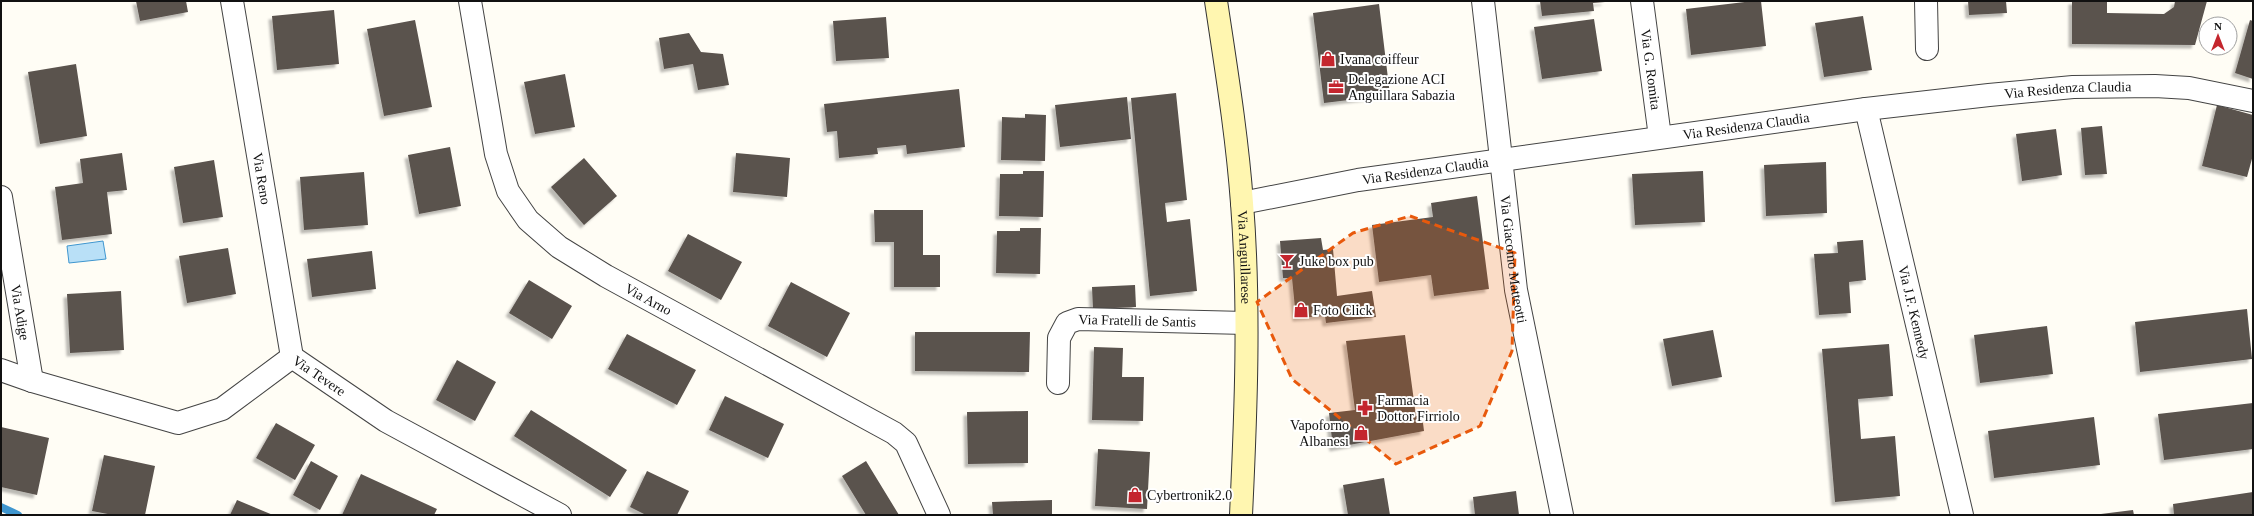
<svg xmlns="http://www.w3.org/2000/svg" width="2254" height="516" viewBox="0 0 2254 516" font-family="'Times New Roman',serif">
  <defs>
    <filter id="shadow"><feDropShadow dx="-3.5" dy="3.5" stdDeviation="1" flood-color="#0004"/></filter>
  </defs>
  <rect width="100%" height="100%" fill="#fffdf5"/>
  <path fill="#b9e0f7" stroke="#3f96cf" d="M 103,241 L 106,259 L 69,263 L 67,246 Z"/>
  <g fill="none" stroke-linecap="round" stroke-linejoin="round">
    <path stroke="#3f96cf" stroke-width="8" d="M 1,507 L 18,515"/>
  </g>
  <path fill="#5a524d" filter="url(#shadow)" d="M 136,1 L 186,1 L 188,12 L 140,21 Z
    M 1540,1 L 1605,1 L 1605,2 L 1593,3 L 1594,11 L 1542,16 Z
    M 1753,1 L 1761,1 L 1766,46 L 1691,55 L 1686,9 Z
    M 1968,1 L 2006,1 L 2007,13 L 1969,15 Z
    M 2072,1 L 2107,1 L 2107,13 L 2164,14 L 2174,7 L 2175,1 L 2207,1 L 2195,45 L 2072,44 Z
    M 1379,4 L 1390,95 L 1324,103 L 1313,13 Z
    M 334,10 L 339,64 L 277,70 L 272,16 Z
    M 1863,16 L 1872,70 L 1824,77 L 1815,23 Z
    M 886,17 L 889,58 L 836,61 L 833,21 Z
    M 1594,19 L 1602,71 L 1542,79 L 1534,27 Z
    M 415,20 L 432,107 L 384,116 L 367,29 Z
    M 2250,20 L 2253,21 L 2253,79 L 2235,73 Z
    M 689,33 L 701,52 L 723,54 L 729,85 L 698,90 L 693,64 L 664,69 L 659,38 Z
    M 76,64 L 87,136 L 40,144 L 28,72 Z
    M 565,74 L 575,127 L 535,134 L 524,82 Z
    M 959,89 L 965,147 L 907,154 L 906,145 L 877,148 L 878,154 L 839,158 L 837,131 L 827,132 L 824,104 Z
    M 1176,93 L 1187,200 L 1165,203 L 1167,222 L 1190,219 L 1197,291 L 1150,296 L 1131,98 Z
    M 1127,97 L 1131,139 L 1060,147 L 1055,105 Z
    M 2217,105 L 2253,115 L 2253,155 L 2247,177 L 2202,166 Z
    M 1025,114 L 1046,115 L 1045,161 L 1001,160 L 1002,117 L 1025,118 Z
    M 2102,126 L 2107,174 L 2085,175 L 2081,128 Z
    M 2056,129 L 2062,175 L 2022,181 L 2016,134 Z
    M 450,147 L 461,206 L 419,214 L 408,155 Z
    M 122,153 L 127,190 L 107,192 L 112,234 L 62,240 L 55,187 L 83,183 L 80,159 Z
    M 736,153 L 790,158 L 787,197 L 733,192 Z
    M 584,158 L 617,196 L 584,225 L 551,187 Z
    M 214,160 L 223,217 L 183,223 L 174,167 Z
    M 1826,162 L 1827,213 L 1766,216 L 1764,165 Z
    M 1023,171 L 1044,171 L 1043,217 L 999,216 L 1000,174 L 1023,174 Z
    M 1703,171 L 1705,222 L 1635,225 L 1632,174 Z
    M 364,172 L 368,225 L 304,230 L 300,177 Z
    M 1477,196 L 1489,289 L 1434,296 L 1431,275 L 1379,282 L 1372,225 L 1433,217 L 1431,203 Z
    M 874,210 L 923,210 L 923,255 L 940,255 L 940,287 L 894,287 L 894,242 L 875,242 Z
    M 1020,228 L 1041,228 L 1040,274 L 996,273 L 997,231 L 1020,231 Z
    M 688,234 L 742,262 L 721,300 L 668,271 Z
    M 1321,238 L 1323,250 L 1333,249 L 1337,296 L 1372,291 L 1376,317 L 1326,323 L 1325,316 L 1296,318 L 1292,278 L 1283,278 L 1280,241 Z
    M 1863,240 L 1866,280 L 1849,282 L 1851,313 L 1819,315 L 1814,254 L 1838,253 L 1837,242 Z
    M 228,248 L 236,294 L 187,303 L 179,256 Z
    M 372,251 L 376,289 L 312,297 L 307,259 Z
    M 529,280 L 572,306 L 552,339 L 509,313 Z
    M 791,282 L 850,313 L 827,357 L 768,326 Z
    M 1135,285 L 1136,307 L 1093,309 L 1092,287 Z
    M 121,291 L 124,350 L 70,353 L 67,294 Z
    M 2247,309 L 2252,359 L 2140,372 L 2135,322 Z
    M 2047,326 L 2053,374 L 1980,383 L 1974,335 Z
    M 1713,330 L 1722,377 L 1672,386 L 1663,339 Z
    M 915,332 L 1030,332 L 1029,372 L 915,371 Z
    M 627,334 L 696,370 L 677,405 L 608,369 Z
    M 1405,335 L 1416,416 L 1422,415 L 1424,431 L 1333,448 L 1329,413 L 1355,410 L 1346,341 Z
    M 1889,344 L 1893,396 L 1858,399 L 1861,439 L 1895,436 L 1900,496 L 1835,502 L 1822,349 Z
    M 1094,347 L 1123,348 L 1122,377 L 1144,377 L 1143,421 L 1092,420 Z
    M 457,360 L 496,382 L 475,421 L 436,400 Z
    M 725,396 L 784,424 L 768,458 L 709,430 Z
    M 2253,403 L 2253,449 L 2164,460 L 2158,414 Z
    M 531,410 L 627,470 L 610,497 L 514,436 Z
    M 1028,411 L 1028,463 L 968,464 L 967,412 Z
    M 2094,417 L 2100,465 L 1994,478 L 1988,431 Z
    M 276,423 L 315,445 L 295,480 L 256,458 Z
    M 1,427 L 49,438 L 37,495 L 1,487 Z
    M 1098,449 L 1150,452 L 1147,509 L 1095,506 Z
    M 104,455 L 155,466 L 145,515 L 113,515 L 92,511 Z
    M 311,461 L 338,476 L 320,510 L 293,495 Z
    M 866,461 L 899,515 L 866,515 L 842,476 Z
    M 647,471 L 689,491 L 677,515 L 646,515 L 630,507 Z
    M 361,474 L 437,509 L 434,515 L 342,515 Z
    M 1384,478 L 1390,515 L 1348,515 L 1343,485 Z
    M 1516,491 L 1519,515 L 1475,515 L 1473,497 Z
    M 2253,492 L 2253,515 L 2174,515 L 2173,504 Z
    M 237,500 L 273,515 L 230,515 Z
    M 1052,500 L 1052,515 L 993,515 L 992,502 Z
    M 2133,510 L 2134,515 L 2101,515 L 2101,514 Z"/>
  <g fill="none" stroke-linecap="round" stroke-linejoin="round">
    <g stroke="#444" stroke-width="24">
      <g id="minor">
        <path id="s1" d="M 232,1 L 292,357"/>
        <path id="s2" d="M 470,1 L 496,154 L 508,191 L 528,220 L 559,247 L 606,276 L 894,433 L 906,443 L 939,515"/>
        <path id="s3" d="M 1483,1 L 1516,290 L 1562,515"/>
        <path id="s4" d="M 1642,1 L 1660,137"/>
        <path d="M 1926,1 L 1927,49"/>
        <path id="s5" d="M 1866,109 L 1962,515"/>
        <path id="s6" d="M 1,197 L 32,381"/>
        <path id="s7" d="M 1242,203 L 1358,180 L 1866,109 L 1989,95 L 2073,87 L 2155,86 L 2189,88 L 2253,101"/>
        <path id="s8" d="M 292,357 L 386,421 L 560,515"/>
        <path d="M 1,370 L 32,381 L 178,423 L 222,409 L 292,357"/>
        <path id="s9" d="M 1058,383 L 1059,338 L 1067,323 L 1078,319 L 1246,323"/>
      </g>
    </g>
    <g stroke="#333" stroke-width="24">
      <g id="secondary">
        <path id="s10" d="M 1216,1 C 1226,68 1237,135 1242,203 C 1250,307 1246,411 1241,515"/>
      </g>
    </g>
    <use href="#minor" stroke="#fff" stroke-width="22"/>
    <use href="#secondary" stroke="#fff6b0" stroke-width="22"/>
  </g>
  <path fill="#e8590c" fill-opacity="0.2" stroke="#e8590c" stroke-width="3" stroke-dasharray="8 5" stroke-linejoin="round" d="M 1410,216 L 1515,253 L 1512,351 L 1480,426 L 1396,464 L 1292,379 L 1257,302 L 1353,233 Z"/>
  <defs>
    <g id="shop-bare" transform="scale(1.2)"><path d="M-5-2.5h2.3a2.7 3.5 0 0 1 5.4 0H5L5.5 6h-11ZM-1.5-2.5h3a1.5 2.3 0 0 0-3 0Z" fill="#c4262e" stroke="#fff" stroke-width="2.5" paint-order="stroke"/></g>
    <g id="office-bare" transform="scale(1.2)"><path d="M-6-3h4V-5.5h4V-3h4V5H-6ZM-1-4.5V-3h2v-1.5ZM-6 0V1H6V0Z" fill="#c4262e" stroke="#fff" stroke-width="2.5" paint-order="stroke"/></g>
    <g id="bar-bare" transform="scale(1.2)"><path d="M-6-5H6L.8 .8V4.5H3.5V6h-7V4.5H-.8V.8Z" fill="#c4262e" stroke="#fff" stroke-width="2.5" paint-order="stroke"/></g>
    <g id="pharmacy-bare" transform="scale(1.2)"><path d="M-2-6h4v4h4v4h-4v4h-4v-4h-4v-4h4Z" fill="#c4262e" stroke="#fff" stroke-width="2.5" paint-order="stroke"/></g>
  </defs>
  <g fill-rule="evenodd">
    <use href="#shop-bare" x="1328" y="59"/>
    <use href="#office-bare" x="1336" y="87"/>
    <use href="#bar-bare" x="1287" y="261"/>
    <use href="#shop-bare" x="1301" y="310"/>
    <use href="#pharmacy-bare" x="1365" y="408"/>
    <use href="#shop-bare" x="1361" y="433"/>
    <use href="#shop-bare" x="1135" y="495"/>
  </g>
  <g text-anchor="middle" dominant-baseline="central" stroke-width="4" stroke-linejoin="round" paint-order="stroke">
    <g font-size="14" fill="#111" stroke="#fff" text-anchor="start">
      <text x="1340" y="59">Ivana coiffeur</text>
      <text x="1348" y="79">Delegazione ACI<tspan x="1348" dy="16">Anguillara Sabazia</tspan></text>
      <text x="1299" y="261">Juke box pub</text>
      <text x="1313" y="310">Foto Click</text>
      <text x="1377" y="400">Farmacia<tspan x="1377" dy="16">Dottor Firriolo</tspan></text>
      <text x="1349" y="425" text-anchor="end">Vapoforno<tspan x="1349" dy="16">Albanesi</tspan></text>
      <text x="1147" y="495">Cybertronik2.0</text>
    </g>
    <g font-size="14" fill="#111" stroke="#fff">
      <text stroke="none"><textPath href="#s4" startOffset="69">Via G. Romita</textPath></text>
      <text stroke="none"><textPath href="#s7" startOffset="834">Via Residenza Claudia</textPath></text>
      <text stroke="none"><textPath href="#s7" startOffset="510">Via Residenza Claudia</textPath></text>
      <text stroke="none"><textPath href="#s7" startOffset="186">Via Residenza Claudia</textPath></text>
      <text stroke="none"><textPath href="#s1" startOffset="180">Via Reno</textPath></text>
      <text stroke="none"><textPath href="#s10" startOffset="258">Via Anguillarese</textPath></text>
      <text stroke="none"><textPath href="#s3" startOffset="260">Via Giacomo Matteotti</textPath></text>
      <text stroke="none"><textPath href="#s2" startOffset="374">Via Arno</textPath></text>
      <text stroke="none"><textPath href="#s5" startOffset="209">Via J.F. Kennedy</textPath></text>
      <text stroke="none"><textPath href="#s6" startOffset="117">Via Adige</textPath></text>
      <text stroke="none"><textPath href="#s9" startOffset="133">Via Fratelli de Santis</textPath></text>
      <text stroke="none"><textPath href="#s8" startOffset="33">Via Tevere</textPath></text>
    </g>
  </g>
  <rect width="2254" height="516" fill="none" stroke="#111111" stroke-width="4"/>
  <g transform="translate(2218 36)"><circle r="19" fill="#ffffff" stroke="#a0a0a0"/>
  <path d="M0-3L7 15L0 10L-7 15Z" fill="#c4262e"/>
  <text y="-6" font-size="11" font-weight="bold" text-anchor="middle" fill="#111111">N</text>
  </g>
</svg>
